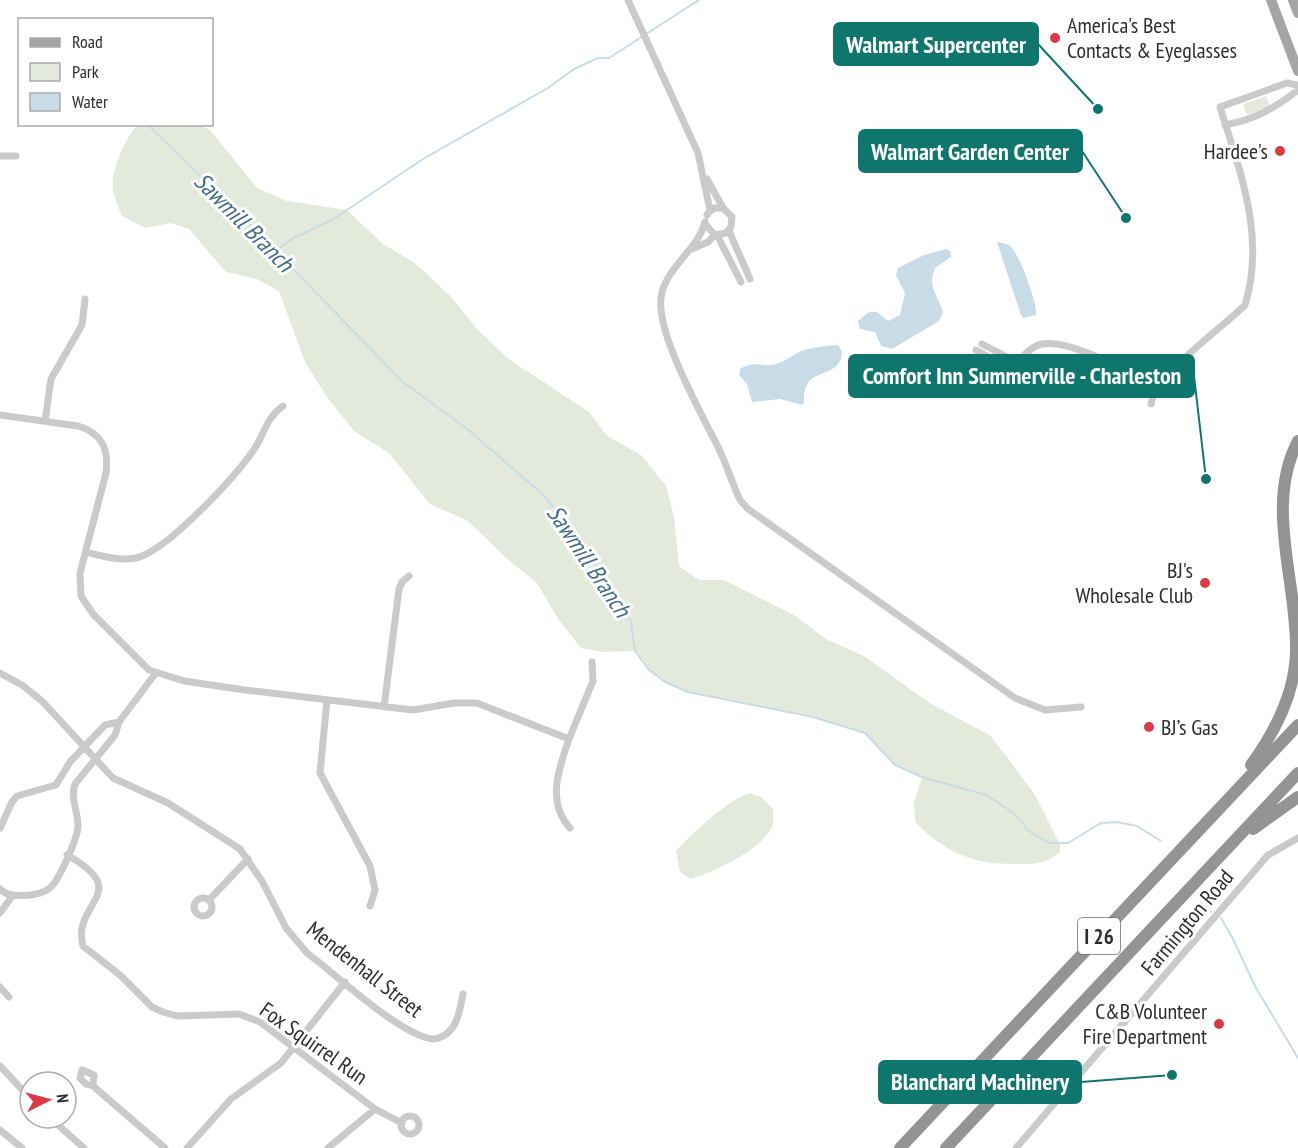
<svg xmlns="http://www.w3.org/2000/svg" width="1298" height="1148" viewBox="0 0 1298 1148" font-family="'PT Sans Narrow',sans-serif">
  <rect width="100%" height="100%" fill="#fff"/>
  <path fill="#e3eadb" d="M 1266,96 L 1270,107 L 1247,115 L 1243,104 Z
    M 138,124 L 199,125 L 210,130 L 257,188 L 287,201 L 347,210 L 383,244 L 415,263 L 451,297 L 478,330 L 510,360 L 589,412 L 607,436 L 641,455 L 666,486 L 674,517 L 679,566 L 699,580 L 724,580 L 794,615 L 826,639 L 864,656 L 928,702 L 991,736 L 1035,795 L 1060,845 L 1060,852 C 1044,865 1034,864 1013,864 C 971,864 945,852 915,822 L 914,802 L 922,777 L 895,765 L 865,733 L 813,717 L 688,692 L 665,682 L 649,670 L 635,651 L 603,652 L 581,648 L 558,619 L 537,583 L 505,557 L 468,521 L 430,504 L 389,453 L 354,431 L 327,397 L 305,362 L 279,291 L 257,279 L 226,272 L 189,229 L 171,223 L 145,228 L 122,216 C 119,208 114,198 113,189 C 110,172 126,137 138,124 Z
    M 750,793 L 761,797 L 773,809 C 773,813 774,820 773,824 C 765,849 713,872 690,879 L 680,872 L 676,851 C 691,834 729,799 750,793 Z"/>
  <path fill="#c8dce8" d="M 997,242 C 1002,243 1007,243 1011,247 C 1019,254 1038,304 1036,315 L 1024,318 L 1021,315 Z
    M 946,249 L 950,251 L 951,257 L 935,268 C 927,288 938,295 943,312 L 939,321 L 892,349 L 881,346 L 875,332 L 860,329 L 858,321 L 869,312 L 877,312 L 888,321 L 900,315 L 905,293 L 896,275 L 898,268 L 924,255 Z
    M 838,345 L 842,352 C 840,383 802,362 804,403 L 802,405 L 780,399 L 752,402 L 747,384 L 739,375 L 740,369 C 755,361 758,366 771,365 C 784,363 791,356 801,351 C 809,348 830,345 838,345 Z"/>
  <g fill="none" stroke-linecap="round" stroke-linejoin="round">
    <path stroke="#c8dce8" stroke-width="2" d="M 147,124 L 247,222 L 403,382 L 466,428 L 541,493 L 569,524 L 617,597 L 631,622 L 635,651 L 649,670 L 665,682 L 688,692 L 813,717 L 865,733 L 895,765 L 922,777 L 986,795 L 1008,809 L 1022,821 L 1027,830 L 1049,843 L 1068,843 L 1101,823 L 1117,822 L 1137,826 L 1161,841
      M 275,252 L 290,240 L 335,218 L 423,159 L 548,88 L 574,69 L 598,58 L 609,58 L 699,0
      M 1200,902 L 1211,912
      M 1221,918 L 1232,937 L 1256,988 L 1298,1058"/>
    <path stroke="#cacaca" stroke-width="7" d="M 628,0 L 698,153 L 710,210 L 707,215
      M 1225,125 C 1254,120 1275,108 1298,90
      M 0,156 L 16,156
      M 707,179 L 723,208
      M 705,222 C 698,249 670,264 662,292 C 652,328 702,414 719,449 C 727,466 732,483 740,500 L 748,509 L 1015,698 L 1045,710 L 1081,707
      M 705,224 L 715,235
      M 729,231 L 750,279
      M 717,235 L 741,282
      M 692,249 L 708,242 L 715,235 L 726,233 L 731,227 L 732,217 L 723,208 L 714,208 L 708,213
      M 982,344 L 1011,359 L 1021,360
      M 976,350 L 1005,366 L 1010,366 C 1020,361 1026,351 1036,346 C 1061,333 1134,374 1157,388
      M 1151,404 C 1156,374 1221,329 1245,305 C 1266,236 1240,172 1220,107 L 1287,83 L 1298,85
      M 0,415 L 78,426 C 102,433 109,449 106,473 L 80,573 L 81,596 L 93,614 L 149,670 L 184,681 L 245,690 L 413,710 L 454,703 L 477,703 L 569,739 C 559,768 546,802 570,828
      M 45,421 L 51,379 L 82,325 L 85,299
      M 86,552 C 102,556 119,561 136,558 C 167,551 234,478 253,451 C 265,434 265,419 283,406
      M 0,673 L 22,685 L 42,701 L 113,778 L 168,803 L 240,849 L 262,881 L 286,928 L 307,953 C 339,977 391,1027 427,1038 C 433,1040 440,1038 445,1035 C 458,1027 460,1008 463,994
      M 327,700 L 320,773 L 370,866 L 375,890 L 370,906
      M 384,707 L 399,589 L 402,582 L 409,576
      M 119,722 L 155,674
      M 569,739 L 593,681 L 592,662
      M 0,828 L 12,802 L 17,796 L 56,785 L 70,762 L 105,725 L 119,722 L 115,735 L 75,784 C 70,798 78,811 78,826 C 78,837 62,872 55,882 C 50,890 40,894 31,895 C 20,896 8,897 0,889
      M 67,855 C 135,893 71,902 83,946 L 120,975 L 152,1007 L 163,1012 L 177,1016 L 239,1014 L 260,1022 L 375,1109 L 402,1123
      M194 907a9 9 0 1 1 18 0a9 9 0 1 1-18 0Z
      M 209,900 L 248,859
      M 0,913 L 13,895
      M 0,987 L 9,997
      M 0,1066 L 30,1098
      M 93,1086 L 94,1075 L 82,1070 L 80,1078 L 86,1084 L 93,1086 L 165,1148
      M401 1125a9 9 0 1 1 18 0a9 9 0 1 1-18 0Z
      M 50,1118 L 84,1148
      M 0,1130 L 22,1148
      M 187,1148 L 231,1099 L 281,1063 L 345,982
      M 328,1148 L 375,1109
      M 1016,1148 L 1268,855 L 1298,838"/>
    <path stroke="#a5a5a5" stroke-width="10" d="M 1271,0 L 1298,71
      M 1293,0 L 1298,13"/>
    <path stroke="#949494" stroke-width="12" d="M 1251,765 C 1275,732 1295,694 1296,652 C 1298,584 1264,505 1298,441
      M 1253,829 L 1298,797
      M 900,1148 L 1298,725
      M 946,1148 L 1298,773"/>
  </g>
  <g fill="#d93a44" stroke="#fff" stroke-width="2">
    <circle cx="1055" cy="38" r="6"/>
    <circle cx="1280" cy="151" r="6"/>
    <circle cx="1205" cy="583" r="6"/>
    <circle cx="1149" cy="727" r="6"/>
    <circle cx="1219" cy="1024" r="6"/>
  </g>
  <g text-anchor="middle" dominant-baseline="central" stroke-width="6" stroke-linejoin="round" paint-order="stroke">
    <rect fill="#fff" stroke="#6c6c6c" stroke-width="1.5" x="1078" y="918" width="42" height="36" rx="4.5"/>
    <g font-size="21" font-weight="bold" fill="#2d2d2d">
      <text x="1099" y="936">I 26</text>
    </g>
    <g font-size="22" fill="#2d2d2d" stroke="#fff" text-anchor="end">
      <text x="1067" y="25" text-anchor="start">America's Best<tspan x="1067" dy="25">Contacts &amp; Eyeglasses</tspan></text>
      <text x="1268" y="151">Hardee's</text>
      <text x="1193" y="570">BJ's<tspan x="1193" dy="25">Wholesale Club</tspan></text>
      <text x="1161" y="727" text-anchor="start">BJ’s Gas</text>
      <text x="1207" y="1011">C&amp;B Volunteer<tspan x="1207" dy="25">Fire Department</tspan></text>
    </g>
    <g font-size="22" fill="#2d2d2d" stroke="#fff">
      <text transform="translate(1187 922) rotate(-50)">Farmington Road</text>
      <text transform="translate(365 969) rotate(38)">Mendenhall Street</text>
      <text transform="translate(314 1043) rotate(35)">Fox Squirrel Run</text>
    </g>
    <g font-size="24" font-style="italic" fill="#416c89" stroke="#fff">
      <text transform="translate(244 222) rotate(45)">Sawmill Branch</text>
      <text transform="translate(589 561) rotate(56)">Sawmill Branch</text>
    </g>
  </g>
  <path fill="none" stroke="#0f766e" stroke-width="2" d="M1098 109L1038 44M1126 218L1082 151M1206 479L1194 376M1172 1075L1081 1082"/>
  <g fill="#0f766e" stroke="#fff" stroke-width="2">
    <circle cx="1098" cy="109" r="6"/>
    <circle cx="1126" cy="218" r="6"/>
    <circle cx="1206" cy="479" r="6"/>
    <circle cx="1172" cy="1075" r="6"/>
  </g>
  <g fill="#0f766e" stroke="#0f766e" stroke-width="2">
    <rect x="834" y="23" width="204" height="42" rx="6"/>
    <rect x="859" y="130" width="223" height="42" rx="6"/>
    <rect x="849" y="355" width="345" height="42" rx="6"/>
    <rect x="879" y="1061" width="202" height="42" rx="6"/>
  </g>
  <g font-size="24" text-anchor="middle" font-weight="bold" fill="#fff">
    <text x="936" y="53">Walmart Supercenter</text>
    <text x="970" y="160">Walmart Garden Center</text>
    <text x="1022" y="384">Comfort Inn Summerville - Charleston</text>
    <text x="980" y="1090">Blanchard Machinery</text>
  </g>
  <rect x="18" y="18" width="195" height="108" fill="#ffffff" stroke="#ababab" stroke-width="1.5"/>
  <rect x="30" y="38" width="30" height="9" fill="#a5a5a5" stroke="#ababab" stroke-width="1.5"/>
  <text x="72" y="48" font-size="18" fill="#2d2d2d">Road</text>
  <rect x="30" y="63" width="30" height="18" fill="#e3eadb" stroke="#ababab" stroke-width="1.5"/>
  <text x="72" y="78" font-size="18" fill="#2d2d2d">Park</text>
  <rect x="30" y="93" width="30" height="18" fill="#c8dce8" stroke="#ababab" stroke-width="1.5"/>
  <text x="72" y="108" font-size="18" fill="#2d2d2d">Water</text>
  <g transform="translate(48 1100) rotate(84)"><circle r="28" fill="#ffffff" stroke="#ababab" stroke-width="1.5"/>
  <path d="M0-4.5L10 22L0 15L-10 22Z" fill="#d93a44"/>
  <text y="-9" font-size="16" font-weight="bold" text-anchor="middle" fill="#2d2d2d">N</text>
  </g>
</svg>
